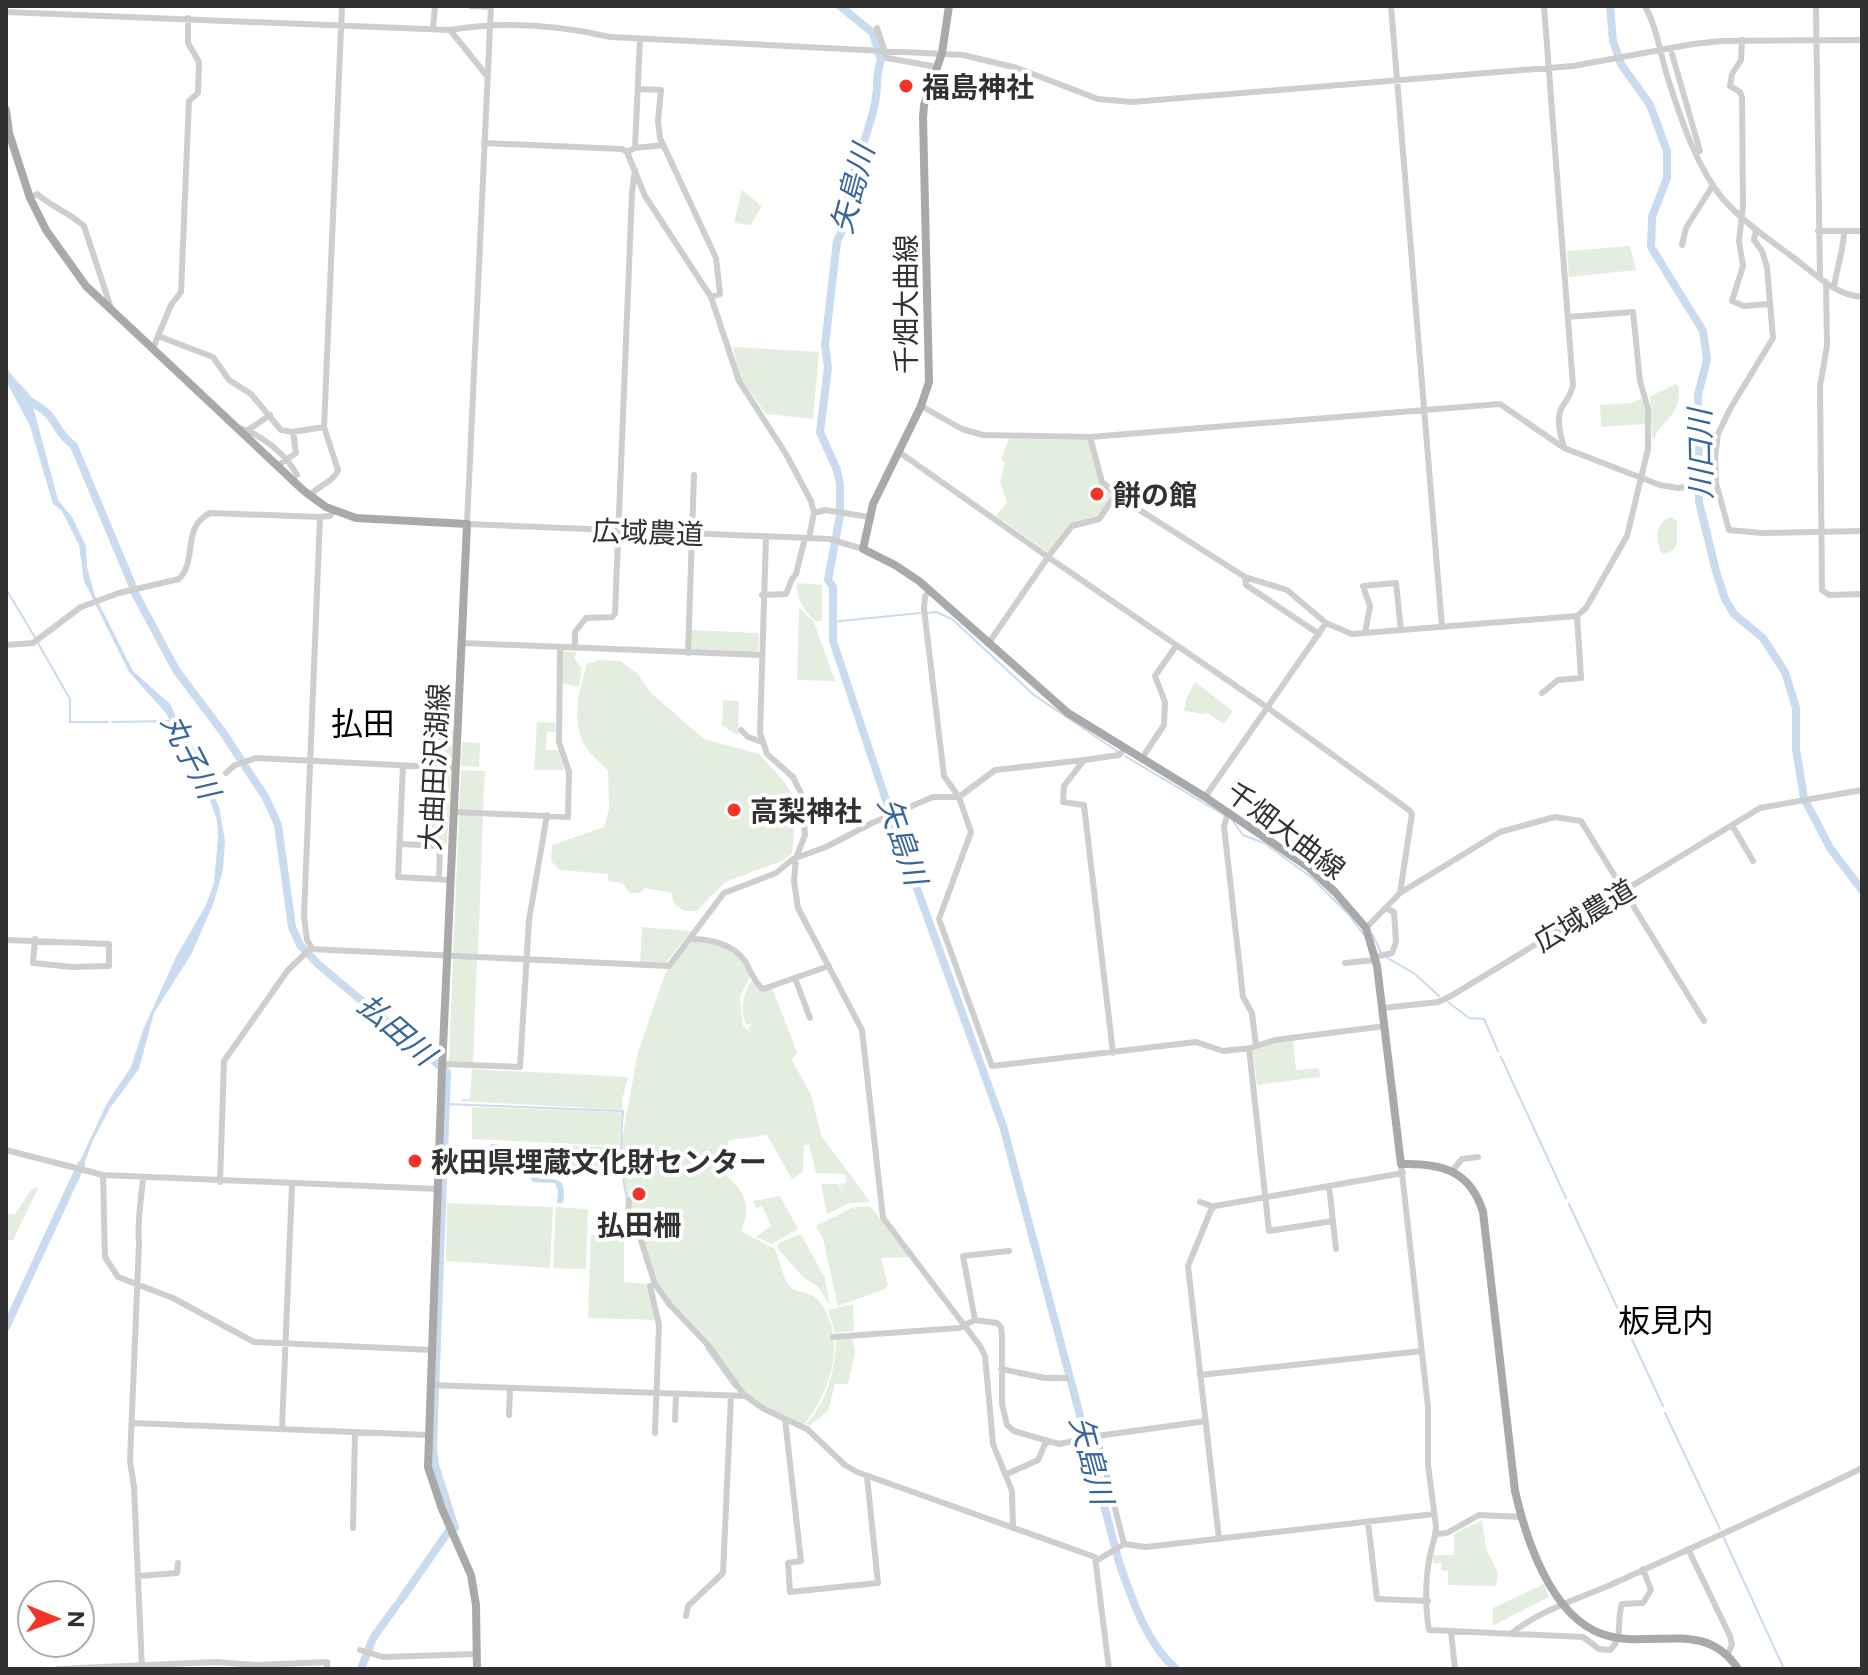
<svg xmlns="http://www.w3.org/2000/svg" width="1868" height="1675" viewBox="0 0 1868 1675" font-family="'Public Sans','Noto Sans JP',sans-serif">
  <rect width="100%" height="100%" fill="#fff"/>
  <path fill="#e4eede" d="M 742,190 L 762,206 L 751,225 L 734,223 Z
    M 1630,246 L 1636,270 L 1569,277 L 1567,251 Z
    M 733,347 L 819,352 L 813,419 L 766,414 L 740,378 Z
    M 1676,384 L 1679,387 C 1680,420 1663,417 1654,439 L 1652,438 L 1650,399 L 1651,396 Z
    M 1642,398 L 1647,424 L 1601,427 L 1600,405 L 1631,403 Z
    M 1009,439 L 1090,440 L 1100,482 L 1113,493 L 1098,516 L 1071,524 L 1049,553 L 996,516 L 1007,502 L 1000,481 L 1005,463 L 1001,459 Z
    M 1672,517 L 1677,521 L 1677,542 L 1674,550 L 1663,554 C 1654,543 1655,520 1672,517 Z
    M 797,583 L 822,585 L 822,621 L 815,621 C 804,611 796,598 797,583 Z
    M 799,608 L 814,622 L 835,681 L 797,680 Z
    M 690,630 L 759,633 L 758,654 L 689,651 Z
    M 562,651 L 576,652 L 575,659 L 582,669 L 579,687 L 562,683 Z
    M 599,660 L 620,661 L 637,673 L 651,693 L 704,739 L 759,754 L 783,780 L 797,801 L 792,853 L 784,860 L 725,882 L 697,911 L 684,911 L 673,903 L 672,893 L 645,888 L 640,893 L 630,893 L 622,883 L 608,881 L 608,874 L 560,870 L 551,861 L 552,845 L 604,827 L 609,809 L 608,771 C 601,763 591,756 586,747 C 570,723 579,689 587,664 Z
    M 1195,682 L 1233,711 L 1224,724 L 1206,712 L 1205,714 L 1184,711 L 1186,699 Z
    M 723,700 L 739,701 L 738,735 L 722,726 Z
    M 537,722 L 555,723 L 556,732 L 547,732 L 546,750 L 559,750 L 564,770 L 534,770 Z
    M 423,729 L 453,730 L 452,764 L 421,763 Z
    M 462,742 L 480,743 L 479,767 L 461,766 Z
    M 461,770 L 485,771 L 483,811 L 459,810 Z
    M 433,771 L 451,772 L 447,844 L 429,843 Z
    M 459,815 L 483,816 L 478,954 L 453,953 Z
    M 642,927 L 691,931 L 666,963 L 640,963 Z
    M 691,939 C 721,944 735,945 751,974 L 740,997 L 743,1026 L 752,1034 L 748,1027 L 753,1025 L 746,1024 C 739,1009 744,994 751,981 L 761,990 L 772,988 L 797,1052 L 792,1060 L 811,1095 L 821,1135 L 870,1202 L 850,1203 L 827,1214 L 821,1184 L 838,1184 L 850,1203 L 839,1184 L 846,1183 L 845,1174 L 816,1173 L 809,1144 L 804,1146 L 803,1172 L 792,1179 L 767,1135 L 729,1140 L 719,1170 C 733,1179 748,1195 746,1213 C 746,1220 742,1224 742,1232 L 775,1249 C 780,1260 782,1274 788,1284 C 796,1295 810,1290 819,1301 C 849,1338 830,1394 803,1426 L 744,1395 L 655,1284 L 636,1225 L 628,1213 L 629,1200 L 623,1179 L 621,1144 L 638,1052 L 665,974 Z
    M 453,958 L 477,959 L 473,1063 L 449,1062 Z
    M 1293,1040 L 1296,1070 L 1319,1068 L 1320,1077 L 1257,1085 L 1253,1051 L 1274,1043 Z
    M 472,1069 L 628,1077 L 622,1100 L 623,1110 L 461,1101 L 462,1099 L 470,1099 Z
    M 472,1107 L 622,1112 L 619,1146 L 472,1139 Z
    M 558,1145 L 593,1146 L 591,1173 L 557,1171 Z
    M 594,1146 L 620,1147 L 621,1174 L 592,1173 Z
    M 39,1186 L 13,1240 L 6,1240 L 6,1214 L 15,1214 L 31,1190 Z
    M 780,1196 L 798,1229 L 772,1244 L 756,1237 L 771,1226 L 762,1206 L 756,1208 L 753,1201 Z
    M 447,1203 L 553,1207 L 550,1268 L 446,1261 Z
    M 870,1206 L 909,1257 L 881,1258 L 888,1285 L 885,1289 L 838,1306 L 823,1239 L 816,1226 L 854,1207 L 857,1212 L 856,1207 Z
    M 556,1207 L 588,1209 L 586,1269 L 553,1268 Z
    M 801,1234 L 825,1278 L 830,1306 L 819,1288 L 803,1277 L 777,1248 L 779,1243 Z
    M 591,1235 L 624,1236 L 624,1282 L 648,1284 L 657,1320 L 588,1318 Z
    M 853,1304 L 854,1331 L 835,1333 L 828,1310 Z
    M 852,1337 L 855,1353 L 848,1384 L 835,1384 L 828,1411 L 809,1426 L 806,1424 C 827,1403 836,1367 836,1338 Z
    M 1482,1520 L 1486,1548 L 1498,1573 L 1496,1586 L 1448,1585 L 1448,1571 L 1441,1570 L 1442,1563 L 1433,1563 L 1433,1555 L 1454,1555 L 1454,1534 Z
    M 1544,1584 L 1549,1597 L 1492,1626 L 1493,1608 Z"/>
  <path fill="#c9dbef" d="M 6,361 L 9,372 L 30,395 L 58,500 L 72,517 L 86,546 L 87,567 L 95,596 L 133,671 L 171,705 L 182,733 L 195,750 L 219,807 L 225,841 L 223,870 L 214,902 L 192,953 L 154,1013 L 139,1069 L 110,1108 L 93,1140 L 81,1173 L 75,1172 L 107,1103 L 131,1067 L 143,1030 L 176,957 L 206,905 L 214,883 L 218,837 L 217,820 L 201,774 L 165,712 L 129,672 L 84,581 L 79,545 L 62,511 L 53,504 L 30,426 L 6,381 Z
    M 491,1144 L 501,1145 L 493,1159 L 499,1162 L 518,1150 L 534,1149 L 540,1160 L 536,1175 L 540,1179 C 560,1178 567,1180 563,1203 L 557,1203 L 558,1191 L 555,1183 L 532,1182 L 529,1173 L 534,1160 L 532,1157 C 515,1154 507,1169 488,1166 L 485,1160 Z"/>
  <g fill="none" stroke-linecap="round" stroke-linejoin="round">
    <path stroke="#c9dbef" stroke-width="2" d="M 6,589 L 36,639
      M 927,613 L 936,612 L 952,619 L 1034,695 L 1117,751
      M 831,622 L 920,613
      M 38,643 L 70,699 L 70,722 L 108,722
      M 112,722 L 171,721
      M 1125,756 L 1224,815
      M 1232,820 L 1243,835 L 1264,843 L 1311,877 L 1349,915 L 1364,935
      M 1373,935 L 1381,953
      M 1386,957 L 1415,974 L 1439,996
      M 1448,1002 L 1469,1018 L 1484,1019 L 1498,1051
      M 1501,1057 L 1566,1198
      M 446,1104 L 623,1111 C 620,1141 620,1169 627,1199
      M 1569,1204 L 1663,1406
      M 706,1348 L 735,1388
      M 1665,1413 L 1720,1529
      M 1723,1536 L 1784,1669"/>
    <path stroke="#c9dbef" stroke-width="8" d="M 840,6 L 873,33 L 881,60 C 876,73 878,83 876,97 C 871,130 855,161 848,193 C 845,211 847,225 837,241 L 825,345 L 828,367 L 820,432 L 837,470 L 840,484 L 840,515 L 828,580 L 833,587 L 833,641 L 898,836 L 1003,1126 L 1119,1562 C 1132,1599 1146,1643 1176,1669
      M 1610,6 L 1613,41 L 1621,64 L 1650,105 L 1667,151 L 1667,178 L 1652,217 L 1651,247 L 1703,331 L 1707,359 L 1698,395 L 1699,502 L 1716,571 L 1725,599 L 1734,614 L 1763,638 L 1785,672 L 1796,708 L 1796,749 L 1804,798 L 1830,848 L 1862,890
      M 25,398 C 35,404 46,410 52,419 C 61,432 61,435 74,446 L 133,587
      M 134,591 L 176,670 L 222,731 L 266,798 L 278,825 L 292,927 L 300,945 L 319,965 L 447,1072 L 433,1447 L 435,1465 L 455,1528
      M 6,1327 L 81,1165
      M 400,1601 L 448,1532
      M 361,1669 L 373,1638 L 396,1606"/>
    <path stroke="#cecece" stroke-width="6" d="M 471,6 L 491,7
      M 491,6 L 467,524 L 809,538 L 829,539 L 863,549
      M 1391,6 L 1442,627
      M 1544,6 L 1573,385 C 1571,396 1566,400 1561,409 C 1556,421 1561,436 1564,448
      M 1645,6 C 1659,32 1661,61 1671,88 C 1683,125 1698,169 1723,199 C 1743,222 1770,240 1794,258 C 1815,274 1835,295 1862,297
      M 1816,6 L 1820,277
      M 6,12 L 450,30 C 503,21 558,25 610,37 L 963,55 L 1017,68 L 1098,99 L 1132,102 L 1573,66 L 1693,44 L 1722,41 L 1862,40
      M 877,28 L 887,58 L 937,67
      M 433,29 L 435,6
      M 450,30 L 487,76
      M 1742,40 L 1741,60 L 1732,74 L 1730,86 L 1740,92 L 1742,97 L 1743,206 L 1739,241 L 1743,266 L 1732,301 L 1744,306 L 1770,304
      M 1672,54 L 1700,151
      M 638,89 L 661,90 L 658,121 L 660,138 L 716,258 L 720,294 L 711,297
      M 484,143 L 622,149 L 627,152
      M 635,148 L 663,145
      M 627,152 L 645,196 L 711,297 L 739,381 L 786,454 L 811,501 L 814,513 L 809,538
      M 627,152 L 635,148 L 640,39
      M 30,198 L 37,194 C 52,207 70,213 84,226 L 111,308
      M 1756,230 L 1754,240 L 1762,251 L 1767,267 L 1773,338 L 1730,409 L 1718,434 L 1715,457 L 1716,483 L 1729,530 L 1762,533 L 1862,531
      M 1818,231 L 1862,231
      M 1682,245 L 1686,228 L 1713,185
      M 1826,282 L 1827,346 L 1820,386 L 1822,590 L 1829,595 L 1862,594
      M 1834,288 C 1836,269 1844,250 1844,231
      M 158,336 L 171,305 L 181,292 L 189,101 L 198,93 L 199,62 L 188,43 L 188,18
      M 153,349 L 158,336 L 213,357 L 229,380 L 251,394 L 281,430 L 292,432 L 324,427
      M 921,406 L 962,429 L 983,435 L 1090,437 L 1500,404 L 1564,448 L 1660,485 L 1678,488 L 1716,483
      M 239,428 C 261,434 287,455 297,475
      M 247,431 L 270,415
      M 1090,437 L 1102,482 L 1124,500 L 1245,577 L 1287,590 L 1326,623 L 1352,634 L 1577,616 L 1586,608 L 1627,536 L 1648,449 L 1648,409 L 1640,381 L 1633,312 L 1568,317
      M 899,452 L 1048,557 L 1072,526 L 1099,519 L 1117,493
      M 277,466 L 296,453 L 293,432
      M 310,496 C 318,485 333,483 338,470 L 324,427 L 342,6
      M 814,513 L 825,510 L 869,517
      M 766,537 L 760,733 L 767,754 L 793,777 L 801,793 L 805,835 L 796,858 L 794,881 L 798,908 L 862,1030 L 883,1218 L 980,1346 L 985,1356 L 993,1444 L 1012,1491 L 1013,1528
      M 1245,577 L 1246,585 L 1319,634
      M 930,591 L 925,596 L 924,609 L 944,776 L 959,797 L 971,832 L 939,919 L 992,1066 L 1196,1042 L 1223,1051 L 1251,1048 L 1275,1040 L 1385,1026
      M 762,595 L 786,594 L 792,579 L 796,574 L 805,538
      M 1365,633 L 1370,606 L 1363,586 L 1396,583 L 1401,630
      M 462,643 L 761,655
      M 988,644 L 1048,557 L 1268,708 L 1409,810 L 1412,814 L 1400,893
      M 6,645 L 33,643 L 81,607 L 119,593 L 179,579 C 198,560 181,527 210,513 L 320,517 L 330,516 L 334,511
      M 575,648 L 575,632 L 586,618 L 612,617 L 615,614 L 632,192 L 635,170
      M 688,653 L 694,475
      M 1542,693 L 1558,680 L 1581,678 L 1577,616
      M 741,730 L 748,737 L 762,742
      M 1142,758 L 1164,725 L 1165,702 L 1155,676 L 1176,646
      M 403,766 L 398,877 L 451,880
      M 226,773 L 235,765 L 256,758 L 456,768
      M 1205,797 L 1326,623
      M 454,812 L 568,817 L 569,772 L 559,742 L 560,648
      M 1228,813 L 1224,826 L 1243,997 L 1252,1013 L 1256,1046
      M 1732,825 L 1753,861
      M 400,844 L 440,846 L 439,879
      M 427,845 L 431,767
      M 1366,928 L 1400,893 L 1500,832 L 1555,817 L 1581,821 L 1704,1021
      M 691,939 C 710,939 733,944 745,961 C 751,971 753,981 763,989 L 829,966
      M 6,940 L 109,944 L 109,966 L 72,967 L 33,963 L 35,939
      M 312,948 L 307,940 L 304,916 L 320,517
      M 1375,957 L 1392,953 L 1396,942 L 1394,912 L 1385,908
      M 1345,963 L 1376,960
      M 795,978 L 810,1018
      M 1383,1008 L 1438,1002 L 1451,996 L 1760,808 L 1862,790
      M 1249,1048 L 1269,1231 L 1333,1221
      M 1113,1053 L 1084,805 L 1063,802 L 1064,786 L 1084,760 L 1119,755 L 1125,748
      M 443,1064 L 520,1067 L 529,920 L 547,815
      M 6,1150 L 103,1175 L 438,1189
      M 1401,1164 L 1428,1407 L 1428,1465 L 1436,1526 C 1436,1536 1433,1542 1431,1551 C 1425,1575 1425,1607 1429,1630 L 1583,1637 L 1599,1649 L 1610,1650 C 1624,1638 1616,1620 1622,1604 L 1643,1603 L 1651,1590 L 1643,1569
      M 1452,1171 L 1462,1159 L 1478,1157
      M 103,1175 L 105,1257 L 118,1277 L 173,1298 L 254,1342 L 432,1350
      M 220,1182 L 224,1061 L 288,970 L 310,949 L 669,966 L 724,893 L 776,873 L 793,859 L 826,847 L 872,823 L 933,797 L 959,797 L 995,770 L 1084,760
      M 1329,1186 L 1336,1249
      M 629,1200 L 628,1213 L 636,1225 L 655,1284 L 670,1305 L 708,1345 L 744,1395 L 764,1409 L 807,1429 L 845,1465 L 857,1472 L 1095,1557 L 1109,1669
      M 1200,1202 L 1214,1207
      M 650,1286 L 659,1325 L 655,1433
      M 975,1320 L 963,1256 L 1009,1251
      M 833,1337 L 959,1328 L 975,1320 L 997,1323 L 1001,1327 L 1002,1337 L 1002,1404 L 1007,1425 L 1014,1431 L 1059,1444 L 1097,1436 L 1206,1421
      M 1001,1369 L 1045,1378 L 1066,1378
      M 1200,1375 L 1422,1351
      M 430,1385 L 746,1396
      M 509,1415 L 510,1389
      M 785,1419 L 801,1561 L 788,1563 L 790,1592 L 878,1583 L 867,1477
      M 675,1420 L 676,1396
      M 132,1423 L 428,1435
      M 282,1429 L 292,1184
      M 1097,1436 L 1124,1544
      M 1007,1474 L 1038,1460 L 1046,1442
      M 1368,1522 L 1377,1599 L 1428,1601
      M 353,1528 L 355,1433
      M 1436,1534 L 1447,1533 L 1479,1515 L 1522,1517
      M 1219,1539 L 1188,1266 L 1211,1210 L 1215,1206 L 1403,1173
      M 1688,1549 L 1730,1636 L 1732,1645 L 1727,1655
      M 1096,1561 L 1124,1544 L 1146,1547 L 1434,1514
      M 138,1576 L 177,1573 L 178,1563
      M 686,1616 L 688,1606 L 723,1573 L 731,1397
      M 1451,1632 L 1455,1669
      M 1511,1634 C 1538,1611 1578,1599 1610,1585 C 1694,1547 1779,1509 1862,1468
      M 360,1650 L 383,1657 L 476,1654
      M 57,1669 L 216,1662 L 256,1665 L 327,1662 L 327,1669
      M 142,1669 L 134,1487 L 130,1461 L 139,1243 C 137,1221 141,1201 143,1178"/>
    <path stroke="#a9a9a9" stroke-width="8" d="M 949,6 L 942,53 L 924,105 L 923,117 L 929,382 L 921,406 L 873,504 L 863,549 L 895,565 L 919,581 L 1068,713 L 1205,797 L 1308,867 L 1335,892 L 1366,928 L 1377,966 L 1401,1164 C 1441,1163 1470,1170 1483,1212 L 1515,1491 C 1526,1539 1551,1616 1602,1634 C 1650,1651 1704,1617 1738,1669
      M 6,110 L 9,133 L 30,198 L 46,230 L 86,286 L 304,491 L 326,507 L 356,518 L 467,524 L 442,1069 L 428,1467 L 442,1509 L 471,1575 L 476,1605 L 477,1669"/>
  </g>
  <g fill="#f23528" stroke="#fff" stroke-width="3">
    <circle cx="906" cy="86" r="8"/>
    <circle cx="1097" cy="494" r="8"/>
    <circle cx="734" cy="810" r="8"/>
    <circle cx="415" cy="1161" r="8"/>
    <circle cx="639" cy="1194" r="8"/>
  </g>
  <g text-anchor="middle" dominant-baseline="central" stroke-width="8" stroke-linejoin="round" paint-order="stroke">
    <g font-size="28" font-weight="bold" fill="#313131" stroke="#fff" text-anchor="start">
      <text x="922" y="86">福島神社</text>
      <text x="1113" y="494">餅の館</text>
      <text x="750" y="810">高梨神社</text>
      <text x="431" y="1161">秋田県埋蔵文化財センター</text>
      <text x="639" y="1224" text-anchor="middle">払田柵</text>
    </g>
    <g font-size="28" fill="#313131" stroke="#fff">
      <text transform="translate(905 304) rotate(-90)">千畑大曲線</text>
      <text transform="translate(648 532) rotate(2)">広域農道</text>
      <text transform="translate(434 767) rotate(-87)">大曲田沢湖線</text>
      <text transform="translate(1286 830) rotate(37)">千畑大曲線</text>
      <text transform="translate(1584 915) rotate(-31)">広域農道</text>
    </g>
    <g font-size="30" font-style="italic" fill="#38669a" stroke="#fff">
      <text transform="translate(852 189) rotate(-75)">矢島川</text>
      <text transform="translate(1700 454) rotate(-91)">川口川</text>
      <text transform="translate(191 756) rotate(63)">丸子川</text>
      <text transform="translate(903 841) rotate(71)">矢島川</text>
      <text transform="translate(397 1029) rotate(41)">払田川</text>
      <text transform="translate(1092 1460) rotate(75)">矢島川</text>
    </g>
    <g font-size="32" fill="#000" stroke="#fff">
      <text x="363" y="723">払田</text>
      <text x="1666" y="1320">板見内</text>
    </g>
  </g>
  <rect width="1868" height="1675" fill="none" stroke="#313131" stroke-width="16"/>
  <g transform="translate(56 1619) rotate(91)"><circle r="38" fill="#ffffff" stroke="#adadad" stroke-width="2"/>
  <path d="M0-6L14 30L0 20L-14 30Z" fill="#f23528"/>
  <text y="-12" font-size="22" font-weight="bold" text-anchor="middle" fill="#313131">N</text>
  </g>
</svg>
